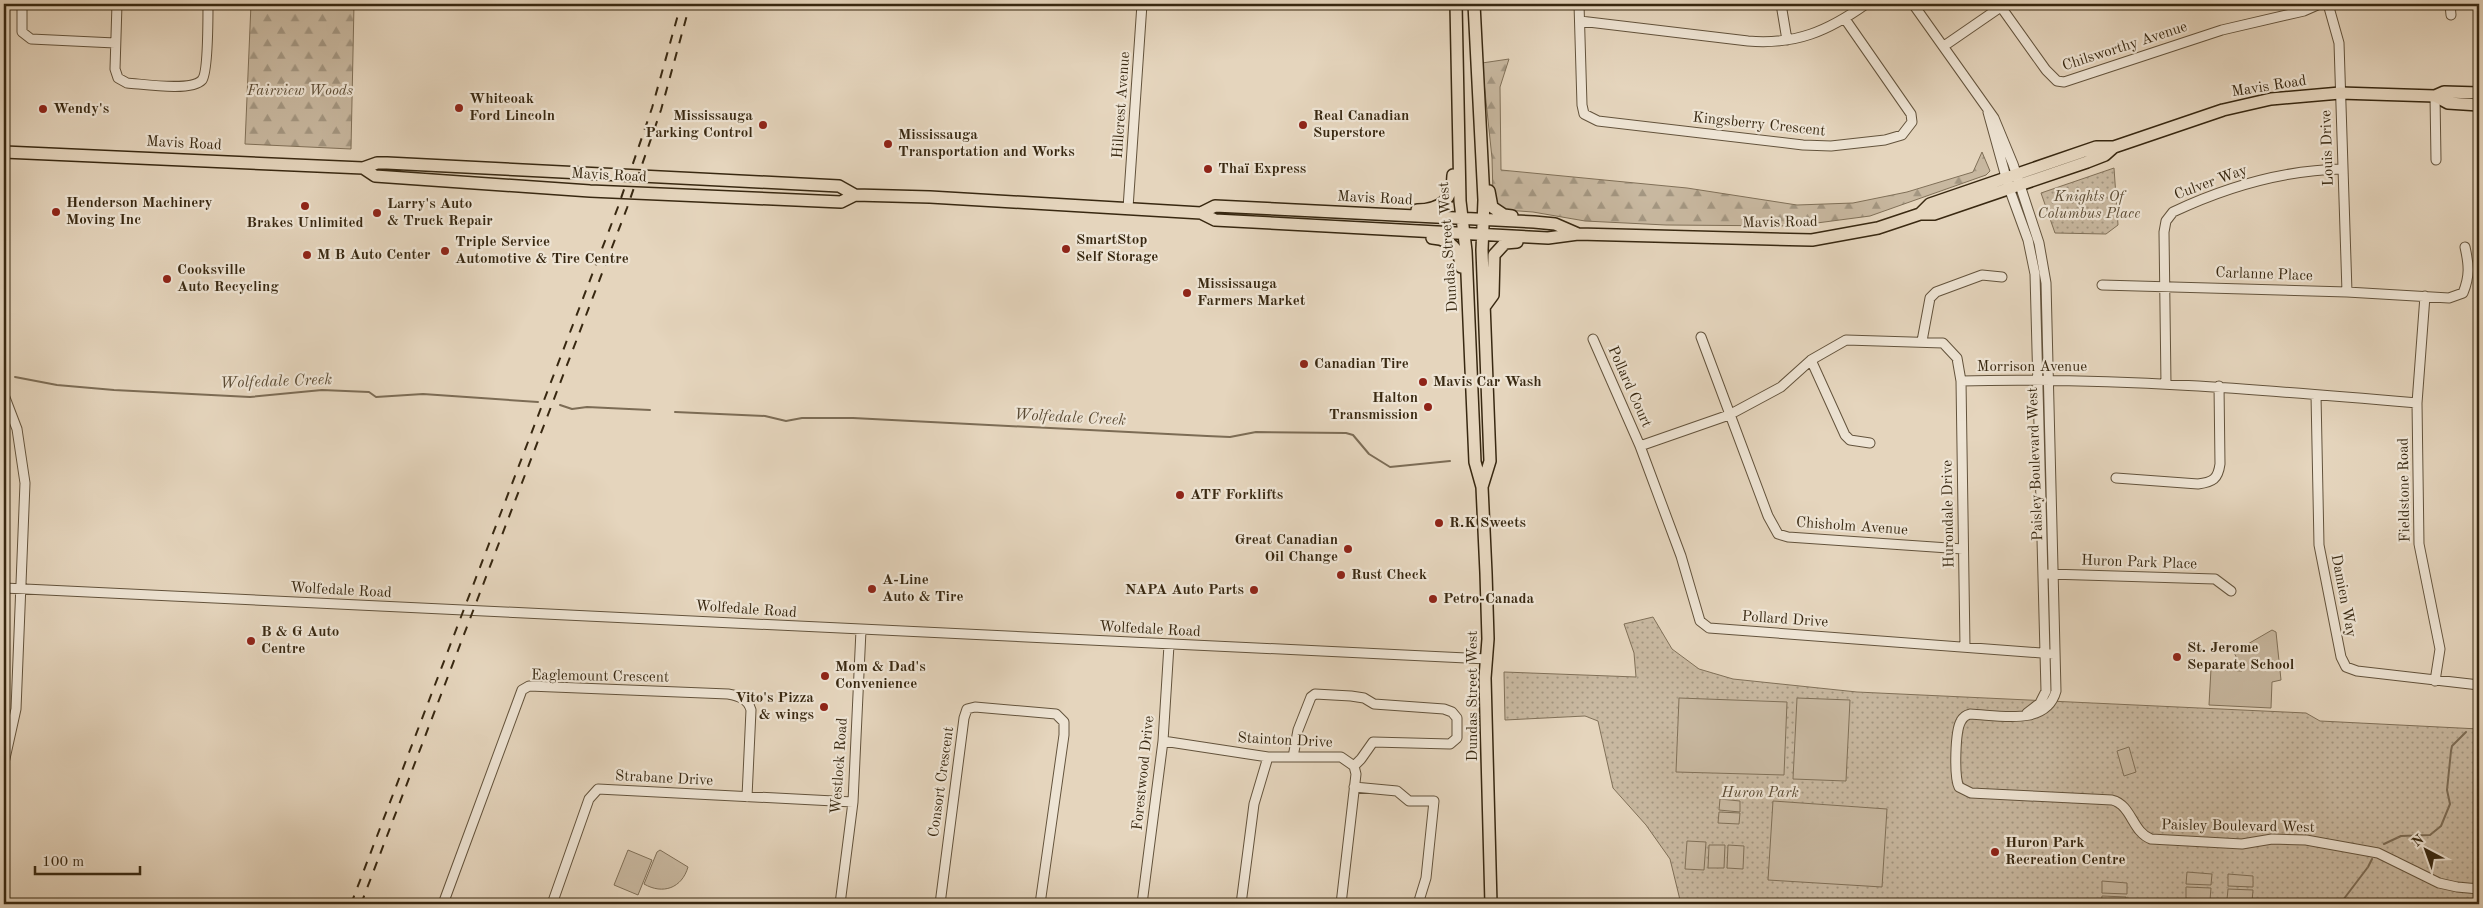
<svg xmlns="http://www.w3.org/2000/svg" width="2483" height="908" viewBox="0 0 2483 908" font-family="'Old Standard TT',serif">
  <defs>
    <pattern id="forest-firs" width="22" height="20" patternUnits="userSpaceOnUse" patternTransform="scale(1.25)"><rect width="22" height="20" fill="#c8b8a0"/><path d="M5 1l3.5 6h-7zM16 11l3.5 6h-7z" fill="#a39681"/></pattern>
    <pattern id="park-dots" width="8" height="8" patternUnits="userSpaceOnUse" patternTransform="scale(1.25)"><rect width="8" height="8" fill="#c8b8a0"/><path d="M2 2h.1M6 6h.1" fill="none" stroke="#a39681" stroke-width="1.8" stroke-linecap="round"/></pattern>
  </defs>
  <rect width="100%" height="100%" fill="#e5d5bd"/>
  <filter id="stains"><feTurbulence type="fractalNoise" baseFrequency=".004" numOctaves="4"/><feColorMatrix values="0 0 0 0 .2 0 0 0 0 .09 0 0 0 0 .02 0 0 0 .5 -.17"/></filter>
  <radialGradient id="worn" r=".72"><stop offset=".6" stop-color="#630" stop-opacity="0"/><stop offset="1" stop-color="#630" stop-opacity=".3"/></radialGradient>
  <path fill="url(#forest-firs)" stroke="#807058" d="M 251,4 L 354,4 L 351,149 L 245,144 Z
    M 1509,59 L 1500,87 L 1501,170 L 1687,188 L 1797,205 L 1853,203 L 1907,192 L 1973,172 L 1982,152 L 1990,171 L 1986,175 L 1870,216 L 1794,226 L 1666,225 L 1585,221 L 1533,212 L 1505,210 L 1498,204 L 1493,195 L 1492,158 L 1482,63 Z"/>
  <path fill="url(#park-dots)" stroke="#807058" d="M 2114,168 L 2118,225 L 2106,234 L 2055,233 L 2041,193 Z
    M 1653,617 L 1672,649 L 1699,669 L 1733,679 L 1857,692 L 2306,713 L 2320,721 L 2479,729 L 2479,904 L 1681,904 L 1670,859 L 1646,825 L 1613,788 L 1598,721 L 1585,716 L 1505,720 L 1504,672 L 1636,677 L 1634,653 L 1624,624 Z"/>
  <path fill="#c8b8a0" stroke="#807058" d="M 2272,630 L 2276,632 L 2281,680 L 2272,682 L 2271,708 L 2209,705 L 2211,669 L 2242,671 L 2234,652 Z
    M 1679,698 L 1787,702 L 1784,775 L 1676,772 Z
    M 1797,698 L 1850,700 L 1846,781 L 1793,779 Z
    M 2129,747 L 2136,772 L 2124,776 L 2117,751 Z
    M 1720,799 L 1740,801 L 1740,812 L 1719,810 Z
    M 1773,801 L 1887,809 L 1882,887 L 1768,880 Z
    M 1719,812 L 1740,813 L 1739,824 L 1718,823 Z
    M 1687,841 L 1706,842 L 1704,870 L 1685,869 Z
    M 1709,845 L 1725,845 L 1724,868 L 1708,868 Z
    M 1728,845 L 1744,846 L 1743,869 L 1727,868 Z
    M 628,850 L 652,860 L 638,895 L 614,885 Z
    M 660,850 L 688,867 C 682,888 663,895 644,884 L 657,852 Z
    M 2187,872 L 2212,874 L 2211,885 L 2186,884 Z
    M 2228,874 L 2253,876 L 2253,887 L 2228,886 Z
    M 2102,881 L 2127,883 L 2127,894 L 2102,893 Z
    M 2186,887 L 2211,888 L 2210,900 L 2186,898 Z
    M 2228,889 L 2253,890 L 2252,902 L 2227,900 Z
    M 2102,896 L 2126,897 L 2126,904 L 2101,904 Z"/>
  <g fill="none" stroke-linecap="round" stroke-linejoin="round">
    <path stroke="#7c6c55" stroke-width="2" d="M 15,377 L 57,385 L 114,390 L 250,397 L 322,390 L 369,392 L 376,397 L 423,394 L 538,402
      M 560,405 L 572,409 L 587,407 L 650,410
      M 675,412 L 765,416 L 786,421 L 802,418 L 853,418 L 1207,436 L 1230,437 L 1256,432 L 1346,433 L 1353,435 L 1369,454 L 1390,467 L 1450,461
      M 2384,844 L 2401,836 L 2430,835 L 2441,826 L 2450,804 L 2447,790 L 2451,751 L 2452,746 L 2466,732
      M 2340,904 L 2368,867 L 2372,859"/>
    <g stroke="#63533c" stroke-width="11">
      <path id="minor" d="M 22,4 L 22,32 L 31,39 L 115,43
        M 117,4 L 115,69 L 118,78 L 127,83 C 143,84 191,92 202,80 C 208,73 208,16 208,4
        M 1579,4 L 1582,105 L 1584,114 L 1598,121 L 1803,145 L 1831,146 L 1885,140 L 1902,135 L 1912,122 L 1911,114 L 1845,19
        M 1781,4 L 1787,40
        M 1913,4 L 1994,118 L 2013,164 L 2039,243 L 2046,283 L 2056,691 C 2046,727 1998,715 1970,714 C 1966,715 1963,717 1961,721 C 1955,731 1954,777 1959,787 L 1971,793 L 2112,800 C 2132,805 2132,832 2151,839 L 2242,844 L 2272,839 L 2306,840 L 2378,853 L 2439,883 L 2457,887 L 2479,889
        M 2328,4 L 2339,43 L 2347,292
        M 2450,4 L 2451,15
        M 2001,7 L 2046,70 L 2057,81 L 2064,82 L 2222,30 L 2304,11 L 2320,4
        M 1580,21 L 1748,41 C 1796,45 1828,31 1866,4
        M 1944,46 L 2005,4
        M 2435,96 L 2436,160
        M 1988,112 L 2009,188 L 2028,240 L 2035,274 L 2046,691 L 2040,703 L 2027,713
        M 1128,208 L 1142,4
        M 2102,285 L 2347,292 L 2449,298 L 2463,293 C 2470,276 2469,265 2465,247
        M 2425,296 L 2417,403 L 2419,544 L 2440,649 L 2435,681
        M 1701,337 L 1768,516 L 1778,534 L 1788,537 L 1963,549
        M 1593,339 L 1640,446 L 1681,556 L 1700,621 L 1709,628 L 2054,654
        M 1922,341 L 1930,298 L 1936,292 L 1982,275 L 2002,277
        M 1811,360 L 1845,435 L 1850,440 L 1870,443
        M 1961,381 C 2114,377 2265,390 2417,403
        M 2166,384 L 2164,232 L 2166,221 L 2173,212 C 2226,187 2284,170 2343,169
        M 4,395 L 17,429 L 25,483 L 16,709 L 4,763
        M 2316,395 L 2319,545 L 2341,657 L 2346,667 L 2357,671 L 2479,685
        M 1640,446 L 1729,415 L 1781,387 L 1811,360 L 1846,340 L 1943,343 L 1957,358 L 1961,381 L 1965,647
        M 2116,478 L 2198,484 C 2213,482 2218,479 2220,464 L 2219,386
        M 2049,574 L 2215,579 L 2231,591
        M 4,588 L 1487,659
        M 1163,741 L 1268,757 L 1341,757 L 1354,766 L 1356,774 L 1341,904
        M 1293,757 L 1298,730 L 1311,697 L 1315,694 L 1351,696 L 1364,698 L 1374,704 L 1444,709 L 1452,712 L 1457,718 L 1457,738 L 1450,744 L 1373,742 L 1361,759 L 1354,766
        M 1354,787 L 1397,791 L 1409,801 L 1434,801 L 1426,878 L 1418,904
        M 443,904 L 522,690 L 529,686 L 728,694 C 739,696 748,699 751,710 L 747,797
        M 552,904 L 589,799 L 598,789 L 853,802
        M 840,904 L 853,802 L 861,630
        M 940,904 L 964,718 L 967,709 L 975,707 L 1056,714 L 1064,722 L 1064,735 L 1040,904
        M 1142,904 L 1163,741 L 1169,645
        M 1241,904 L 1254,804 L 1268,757"/>
    </g>
    <g stroke="#382811" stroke-width="14">
      <path id="major" d="M 1456,4 L 1460,201 L 1466,251 L 1475,462 L 1482,487 L 1486,573 L 1488,639 L 1485,678 L 1491,904
        M 1474,4 L 1484,200 L 1482,250 L 1490,461 L 1482,487
        M 2435,96 L 2448,103 L 2479,105
        M 4,152 L 363,168 L 377,163 L 387,163 L 839,186 L 855,195
        M 363,168 L 375,176 L 590,191 L 841,202 L 855,195 L 930,197 L 1201,213 L 1215,220 L 1548,238 L 1578,234 L 1812,240 L 1878,228 L 1920,214 L 1934,214 L 2087,162 L 2105,155 L 2114,147
        M 1489,191 L 1492,207 L 1504,215 L 1512,216
        M 1417,210 C 1441,210 1453,199 1453,175
        M 1201,213 L 1215,206 L 1534,222 L 1555,224 L 1578,234
        M 1920,214 L 1930,204 L 2096,147 L 2114,147 L 2223,110 L 2271,99 L 2340,93 L 2435,96 L 2444,92 L 2479,93
        M 1432,238 C 1450,239 1460,249 1461,267
        M 1485,306 L 1493,295 L 1494,255 L 1505,243 L 1517,242"/>
    </g>
    <use href="#minor" stroke="#eee4d4" stroke-width="9"/>
    <use href="#major" stroke="#e5d5bd" stroke-width="11"/>
    <path stroke="#382811" stroke-width="2" stroke-dasharray="9 9" stroke-linecap="butt" d="M 351,904 L 618,207 L 652,108 L 681,4
      M 361,904 L 627,208 L 661,110 L 690,4"/>
  </g>
  <g fill="#8f2418" stroke="#eee4d4" stroke-width="2">
    <circle cx="459" cy="108" r="5"/>
    <circle cx="43" cy="109" r="5"/>
    <circle cx="763" cy="125" r="5"/>
    <circle cx="1303" cy="125" r="5"/>
    <circle cx="888" cy="144" r="5"/>
    <circle cx="1208" cy="169" r="5"/>
    <circle cx="305" cy="206" r="5"/>
    <circle cx="56" cy="212" r="5"/>
    <circle cx="377" cy="213" r="5"/>
    <circle cx="1066" cy="249" r="5"/>
    <circle cx="445" cy="251" r="5"/>
    <circle cx="307" cy="255" r="5"/>
    <circle cx="167" cy="279" r="5"/>
    <circle cx="1187" cy="293" r="5"/>
    <circle cx="1304" cy="364" r="5"/>
    <circle cx="1423" cy="382" r="5"/>
    <circle cx="1428" cy="407" r="5"/>
    <circle cx="1180" cy="495" r="5"/>
    <circle cx="1439" cy="523" r="5"/>
    <circle cx="1348" cy="549" r="5"/>
    <circle cx="1341" cy="575" r="5"/>
    <circle cx="872" cy="589" r="5"/>
    <circle cx="1254" cy="590" r="5"/>
    <circle cx="1433" cy="599" r="5"/>
    <circle cx="251" cy="641" r="5"/>
    <circle cx="2177" cy="657" r="5"/>
    <circle cx="825" cy="676" r="5"/>
    <circle cx="824" cy="707" r="5"/>
    <circle cx="1995" cy="852" r="5"/>
  </g>
  <g text-anchor="middle" dominant-baseline="central" stroke-width="4.5" stroke-linejoin="round" paint-order="stroke">
    <g font-size="15" fill="#382811" stroke="#eee4d4">
      <text transform="translate(2125 47) rotate(-18)">Chilsworthy Avenue</text>
      <text transform="translate(2269 87) rotate(-9)">Mavis Road</text>
      <text transform="translate(1122 105) rotate(-86)">Hillcrest Avenue</text>
      <text transform="translate(1759 125) rotate(6)">Kingsberry Crescent</text>
      <text transform="translate(184 144) rotate(3)">Mavis Road</text>
      <text transform="translate(2328 148) rotate(-92)">Louis Drive</text>
      <text transform="translate(609 176) rotate(3)">Mavis Road</text>
      <text transform="translate(2211 183) rotate(-20)">Culver Way</text>
      <text transform="translate(1375 199) rotate(3)">Mavis Road</text>
      <text transform="translate(1780 223) rotate(-1)">Mavis Road</text>
      <text transform="translate(1449 247) rotate(-94)">Dundas Street West</text>
      <text transform="translate(2264 275) rotate(2)">Carlanne Place</text>
      <text x="2032" y="367">Morrison Avenue</text>
      <text transform="translate(1629 387) rotate(66)">Pollard Court</text>
      <text transform="translate(2036 464) rotate(-92)">Paisley Boulevard West</text>
      <text transform="translate(2405 490) rotate(-91)">Fieldstone Road</text>
      <text transform="translate(1949 514) rotate(-91)">Hurondale Drive</text>
      <text transform="translate(1852 527) rotate(4)">Chisholm Avenue</text>
      <text transform="translate(2139 563) rotate(2)">Huron Park Place</text>
      <text transform="translate(341 591) rotate(3)">Wolfedale Road</text>
      <text transform="translate(2343 596) rotate(79)">Damien Way</text>
      <text transform="translate(746 610) rotate(4)">Wolfedale Road</text>
      <text transform="translate(1785 620) rotate(4)">Pollard Drive</text>
      <text transform="translate(1150 630) rotate(3)">Wolfedale Road</text>
      <text transform="translate(600 677) rotate(1)">Eaglemount Crescent</text>
      <text transform="translate(1473 696) rotate(-90)">Dundas Street West</text>
      <text transform="translate(1285 741) rotate(3)">Stainton Drive</text>
      <text transform="translate(840 766) rotate(-86)">Westlock Road</text>
      <text transform="translate(1144 773) rotate(-84)">Forestwood Drive</text>
      <text transform="translate(664 779) rotate(3)">Strabane Drive</text>
      <text transform="translate(942 782) rotate(-82)">Consort Crescent</text>
      <text transform="translate(2238 827) rotate(1)">Paisley Boulevard West</text>
    </g>
    <g font-size="15" font-style="italic" fill="#5c4c35" stroke="#eee4d4">
      <text x="300" y="91">Fairview Woods</text>
      <text x="2089" y="197">Knights Of<tspan x="2089" dy="17">Columbus Place</tspan></text>
      <text x="1760" y="793">Huron Park</text>
    </g>
    <g font-size="15" font-weight="bold" fill="#382811" stroke="#eee4d4" text-anchor="start">
      <text x="469" y="99">Whiteoak<tspan x="469" dy="17">Ford Lincoln</tspan></text>
      <text x="53" y="109">Wendy's</text>
      <text x="753" y="116" text-anchor="end">Mississauga<tspan x="753" dy="17">Parking Control</tspan></text>
      <text x="1313" y="116">Real Canadian<tspan x="1313" dy="17">Superstore</tspan></text>
      <text x="898" y="135">Mississauga<tspan x="898" dy="17">Transportation and Works</tspan></text>
      <text x="1218" y="169">Thaï Express</text>
      <text x="66" y="203">Henderson Machinery<tspan x="66" dy="17">Moving Inc</tspan></text>
      <text x="387" y="204">Larry's Auto<tspan x="387" dy="17">&amp; Truck Repair</tspan></text>
      <text x="305" y="223" text-anchor="middle">Brakes Unlimited</text>
      <text x="1076" y="240">SmartStop<tspan x="1076" dy="17">Self Storage</tspan></text>
      <text x="455" y="242">Triple Service<tspan x="455" dy="17">Automotive &amp; Tire Centre</tspan></text>
      <text x="317" y="255">M B Auto Center</text>
      <text x="177" y="270">Cooksville<tspan x="177" dy="17">Auto Recycling</tspan></text>
      <text x="1197" y="284">Mississauga<tspan x="1197" dy="17">Farmers Market</tspan></text>
      <text x="1314" y="364">Canadian Tire</text>
      <text x="1433" y="382">Mavis Car Wash</text>
      <text x="1418" y="398" text-anchor="end">Halton<tspan x="1418" dy="17">Transmission</tspan></text>
      <text x="1190" y="495">ATF Forklifts</text>
      <text x="1449" y="523">R.K Sweets</text>
      <text x="1338" y="540" text-anchor="end">Great Canadian<tspan x="1338" dy="17">Oil Change</tspan></text>
      <text x="1351" y="575">Rust Check</text>
      <text x="882" y="580">A-Line<tspan x="882" dy="17">Auto &amp; Tire</tspan></text>
      <text x="1244" y="590" text-anchor="end">NAPA Auto Parts</text>
      <text x="1443" y="599">Petro-Canada</text>
      <text x="261" y="632">B &amp; G Auto<tspan x="261" dy="17">Centre</tspan></text>
      <text x="2187" y="648">St. Jerome<tspan x="2187" dy="17">Separate School</tspan></text>
      <text x="835" y="667">Mom &amp; Dad's<tspan x="835" dy="17">Convenience</tspan></text>
      <text x="814" y="698" text-anchor="end">Vito's Pizza<tspan x="814" dy="17">&amp; wings</tspan></text>
      <text x="2005" y="843">Huron Park<tspan x="2005" dy="17">Recreation Centre</tspan></text>
    </g>
    <g font-size="16" font-style="italic" fill="#5a4a33" stroke="#eee4d4">
      <text transform="translate(276 382) rotate(-2)">Wolfedale Creek</text>
      <text transform="translate(1070 418) rotate(3)">Wolfedale Creek</text>
    </g>
  </g>
  <rect width="2483" height="908" fill="none" stroke="#e5d5bd" stroke-width="20"/>
  <rect x="5" y="5" width="2473" height="898" fill="none" stroke="#382811" stroke-width="2.5"/>
  <rect x="10" y="10" width="2463" height="888" fill="none" stroke="#382811"/>
  <g transform="translate(2426 850) rotate(319)" stroke="#eee4d4" stroke-width="4" paint-order="stroke">
  <path d="M0-4L9 19L0 12L-9 19Z" fill="#382811"/>
  <text y="-8" font-size="14" font-weight="bold" text-anchor="middle" fill="#382811">N</text>
  </g>
  <path d="M35 866v8h105v-8" fill="none" stroke="#382811" stroke-width="2.5"/>
  <text x="42" y="866" font-size="15" fill="#382811" stroke="#eee4d4" stroke-width="4" paint-order="stroke">100 m</text>
  <rect width="100%" height="100%" filter="url(#stains)"/>
  <rect width="100%" height="100%" fill="url(#worn)"/>
</svg>
